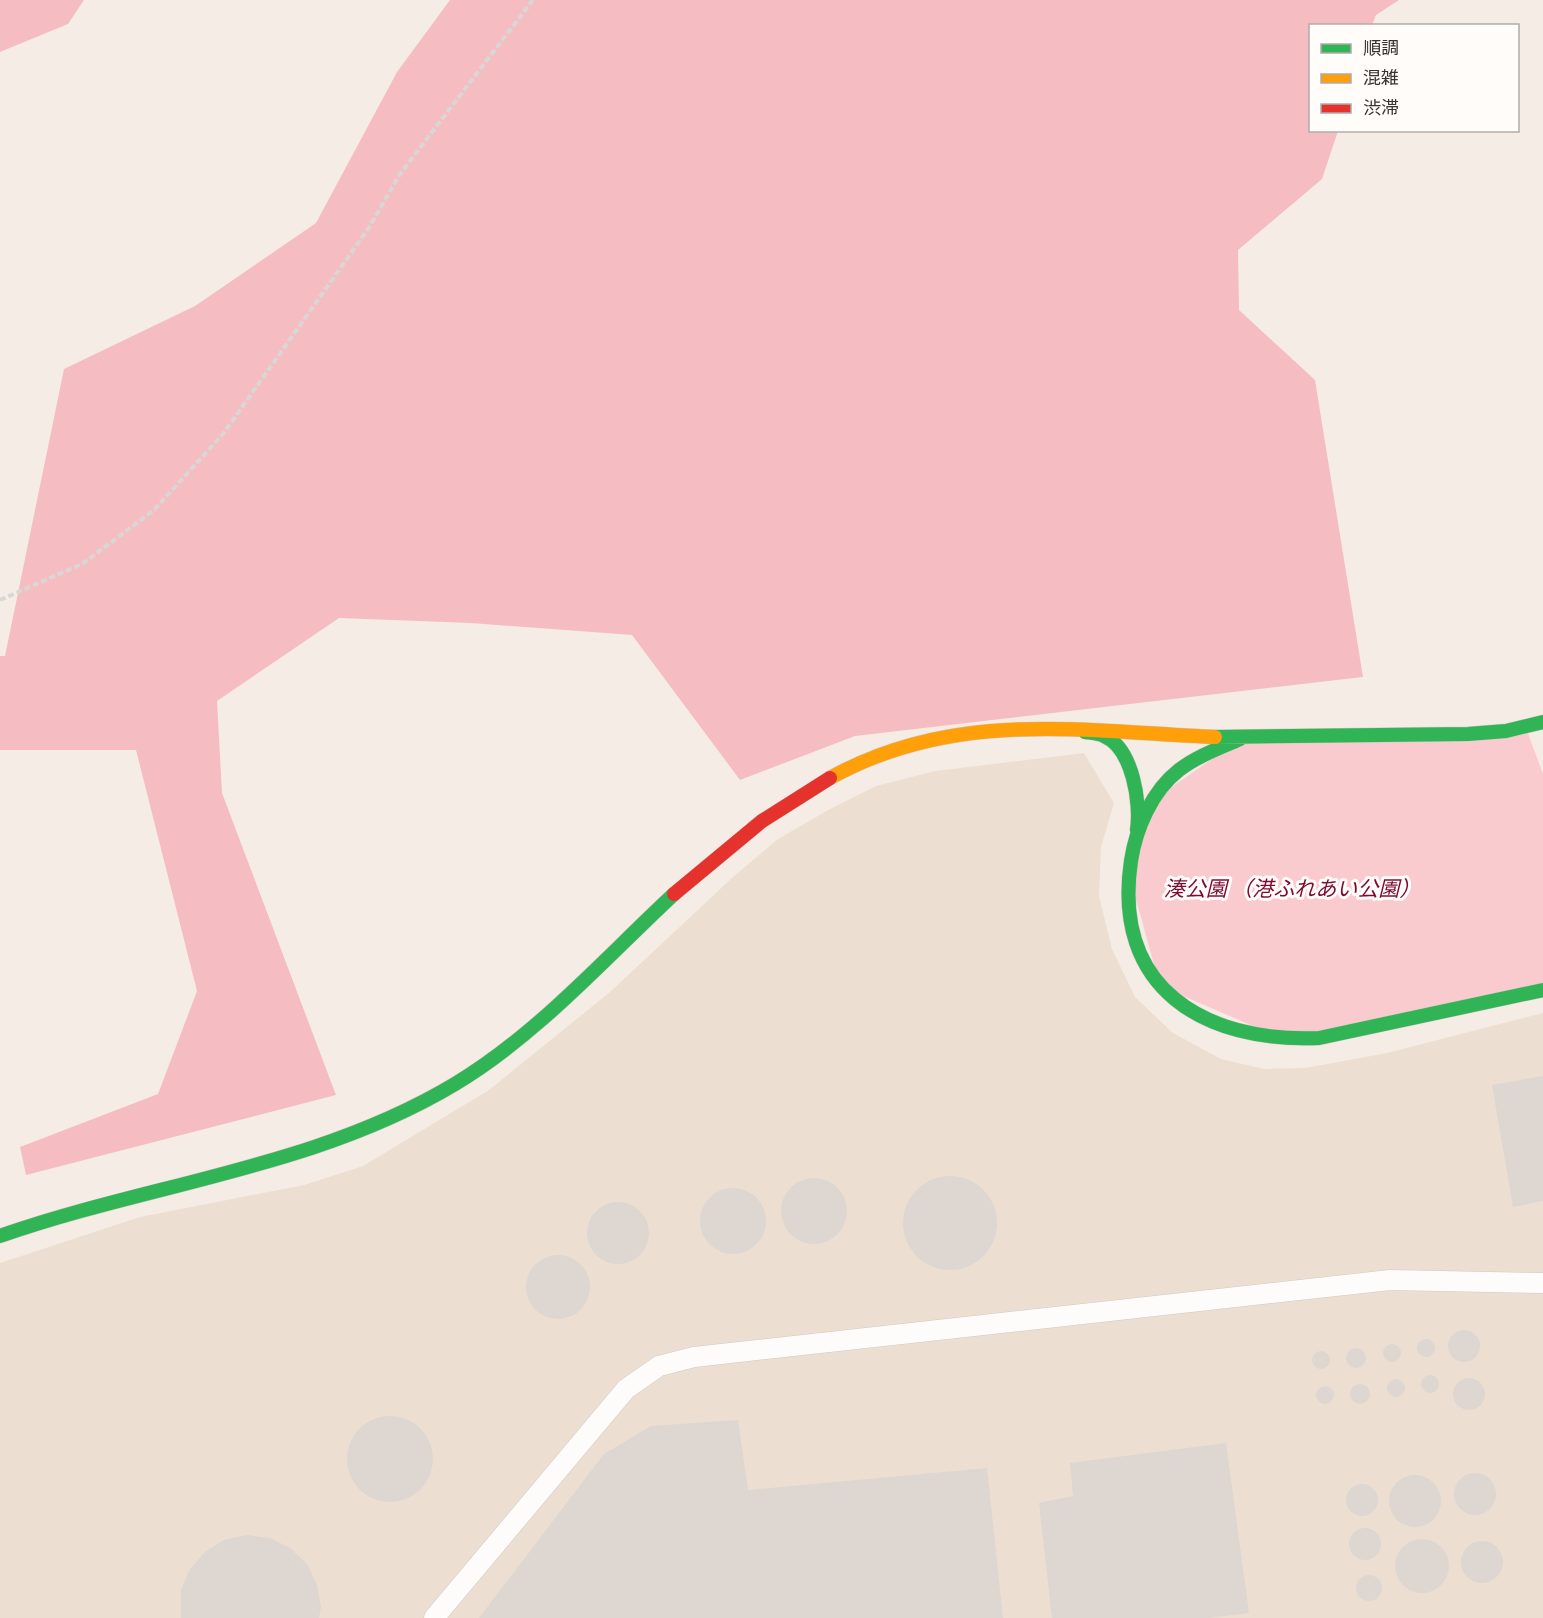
<svg xmlns="http://www.w3.org/2000/svg" width="1543" height="1618" viewBox="0 0 1543 1618" font-family="'IBM Plex Serif','Noto Sans JP',serif">
  <rect width="100%" height="100%" fill="#f5ede5"/>
  <path fill="#ecdfd1" d="M 1084,753 L 1114,803 L 1101,847 L 1099,896 L 1112,949 L 1135,997 L 1173,1033 L 1221,1059 L 1264,1069 L 1305,1068 L 1387,1053 L 1543,1013 L 1543,1618 L 0,1618 L 0,1263 L 140,1217 L 304,1185 L 363,1166 L 489,1090 L 610,992 L 733,877 L 778,839 L 830,809 L 876,786 L 935,771 Z"/>
  <path fill="#f9cbce" d="M 1526,728 L 1543,774 L 1543,990 L 1283,1039 L 1160,986 L 1129,874 L 1153,800 L 1241,739 Z"/>
  <path fill="#f5bdc2" d="M 0,0 L 84,0 L 68,24 L 0,52 Z
    M 450,0 L 1399,0 L 1376,15 L 1372,25 L 1310,26 L 1310,130 L 1338,131 L 1322,179 L 1238,250 L 1239,310 L 1315,380 L 1363,677 L 855,736 L 740,780 L 632,635 L 471,623 L 339,618 L 217,701 L 222,793 L 336,1095 L 26,1175 L 20,1147 L 158,1094 L 197,991 L 136,750 L 0,750 L 0,656 L 5,656 L 64,369 L 195,306 L 316,223 L 397,72 Z"/>
  <path fill="#ddd6d1" d="M 1543,1076 L 1543,1201 L 1513,1207 L 1492,1085 Z
    M903 1223a47 47 0 1 1 94 0a47 47 0 1 1-94 0Z
    M781 1211a33 33 0 1 1 66 0a33 33 0 1 1-66 0Z
    M700 1221a33 33 0 1 1 66 0a33 33 0 1 1-66 0Z
    M587 1233a31 31 0 1 1 62 0a31 31 0 1 1-62 0Z
    M526 1287a32 32 0 1 1 64 0a32 32 0 1 1-64 0Z
    M1448 1346a16 16 0 1 1 32 0a16 16 0 1 1-32 0Z
    M1417 1348a9 9 0 1 1 18 0a9 9 0 1 1-18 0Z
    M1383 1353a9 9 0 1 1 18 0a9 9 0 1 1-18 0Z
    M1346 1358a10 10 0 1 1 20 0a10 10 0 1 1-20 0Z
    M1312 1360a9 9 0 1 1 18 0a9 9 0 1 1-18 0Z
    M1421 1384a9 9 0 1 1 18 0a9 9 0 1 1-18 0Z
    M1453 1394a16 16 0 1 1 32 0a16 16 0 1 1-32 0Z
    M1387 1388a9 9 0 1 1 18 0a9 9 0 1 1-18 0Z
    M1350 1394a10 10 0 1 1 20 0a10 10 0 1 1-20 0Z
    M1316 1395a9 9 0 1 1 18 0a9 9 0 1 1-18 0Z
    M347 1459a43 43 0 1 1 86 0a43 43 0 1 1-86 0Z
    M 738,1420 L 748,1490 L 987,1468 L 1003,1618 L 479,1618 L 604,1454 L 651,1426 Z
    M 1226,1443 L 1249,1613 L 1208,1618 L 1052,1618 L 1039,1503 L 1073,1496 L 1070,1463 Z
    M1454 1494a21 21 0 1 1 42 0a21 21 0 1 1-42 0Z
    M1389 1501a26 26 0 1 1 52 0a26 26 0 1 1-52 0Z
    M1346 1500a16 16 0 1 1 32 0a16 16 0 1 1-32 0Z
    M1349 1544a16 16 0 1 1 32 0a16 16 0 1 1-32 0Z
    M 247,1535 L 270,1538 L 290,1548 L 307,1564 L 317,1585 L 321,1607 L 319,1618 L 181,1618 L 181,1590 L 190,1569 L 205,1552 L 224,1540 Z
    M1395 1566a27 27 0 1 1 54 0a27 27 0 1 1-54 0Z
    M1461 1562a21 21 0 1 1 42 0a21 21 0 1 1-42 0Z
    M1356 1588a13 13 0 1 1 26 0a13 13 0 1 1-26 0Z"/>
  <g fill="none" stroke-linecap="round" stroke-linejoin="round">
    <g stroke="#cfc9c3" stroke-width="21">
      <path id="lane" d="M 434,1618 L 626,1389 L 659,1366 L 694,1357 L 1390,1280 L 1543,1283"/>
    </g>
    <g stroke="#cfc9c3" stroke-width="15">
      <path id="fast" d="M 1085,732 C 1091,733 1098,733 1104,736 C 1133,748 1141,804 1137,830
        M 1215,737 L 1468,734 L 1506,731 L 1543,722
        M 1240,739 C 1220,748 1197,756 1179,770 C 1152,791 1136,828 1131,861 C 1112,988 1204,1043 1319,1038 L 1543,990
        M 0,1236 C 151,1183 315,1168 455,1084 C 538,1034 604,959 674,894"/>
    </g>
    <g stroke="#cfc9c3" stroke-width="15">
      <path id="slow" d="M 830,778 C 954,709 1080,731 1215,737"/>
    </g>
    <g stroke="#cfc9c3" stroke-width="15">
      <path id="jam" d="M 674,894 L 762,821 L 830,778"/>
    </g>
    <path stroke="#d9d7d5" stroke-width="4" stroke-dasharray="6 3" stroke-linecap="butt" d="M 0,600 L 82,564 L 154,510 L 223,434 L 368,229 L 400,174 L 533,0"/>
    <use href="#lane" stroke="#fefcfb" stroke-width="20"/>
    <use href="#fast" stroke="#30b455" stroke-width="14"/>
    <use href="#slow" stroke="#ff9f0a" stroke-width="14"/>
    <use href="#jam" stroke="#e5322d" stroke-width="14"/>
  </g>
  <g text-anchor="middle" dominant-baseline="central" stroke-width="6" stroke-linejoin="round" paint-order="stroke">
    <g font-size="21" font-style="italic" fill="#7e0a32" stroke="#fffcf9">
      <text x="1292" y="888">湊公園 （港ふれあい公園）</text>
    </g>
  </g>
  <rect x="1309" y="24" width="210" height="108" fill="#fffcf9" stroke="#afaca8" stroke-width="1.5"/>
  <rect x="1321" y="44" width="30" height="9" fill="#30b455" stroke="#afaca8" stroke-width="1.5"/>
  <text x="1363" y="54" font-size="18" fill="#38332e">順調</text>
  <rect x="1321" y="74" width="30" height="9" fill="#ff9f0a" stroke="#afaca8" stroke-width="1.5"/>
  <text x="1363" y="84" font-size="18" fill="#38332e">混雑</text>
  <rect x="1321" y="104" width="30" height="9" fill="#e5322d" stroke="#afaca8" stroke-width="1.5"/>
  <text x="1363" y="114" font-size="18" fill="#38332e">渋滞</text>
</svg>
